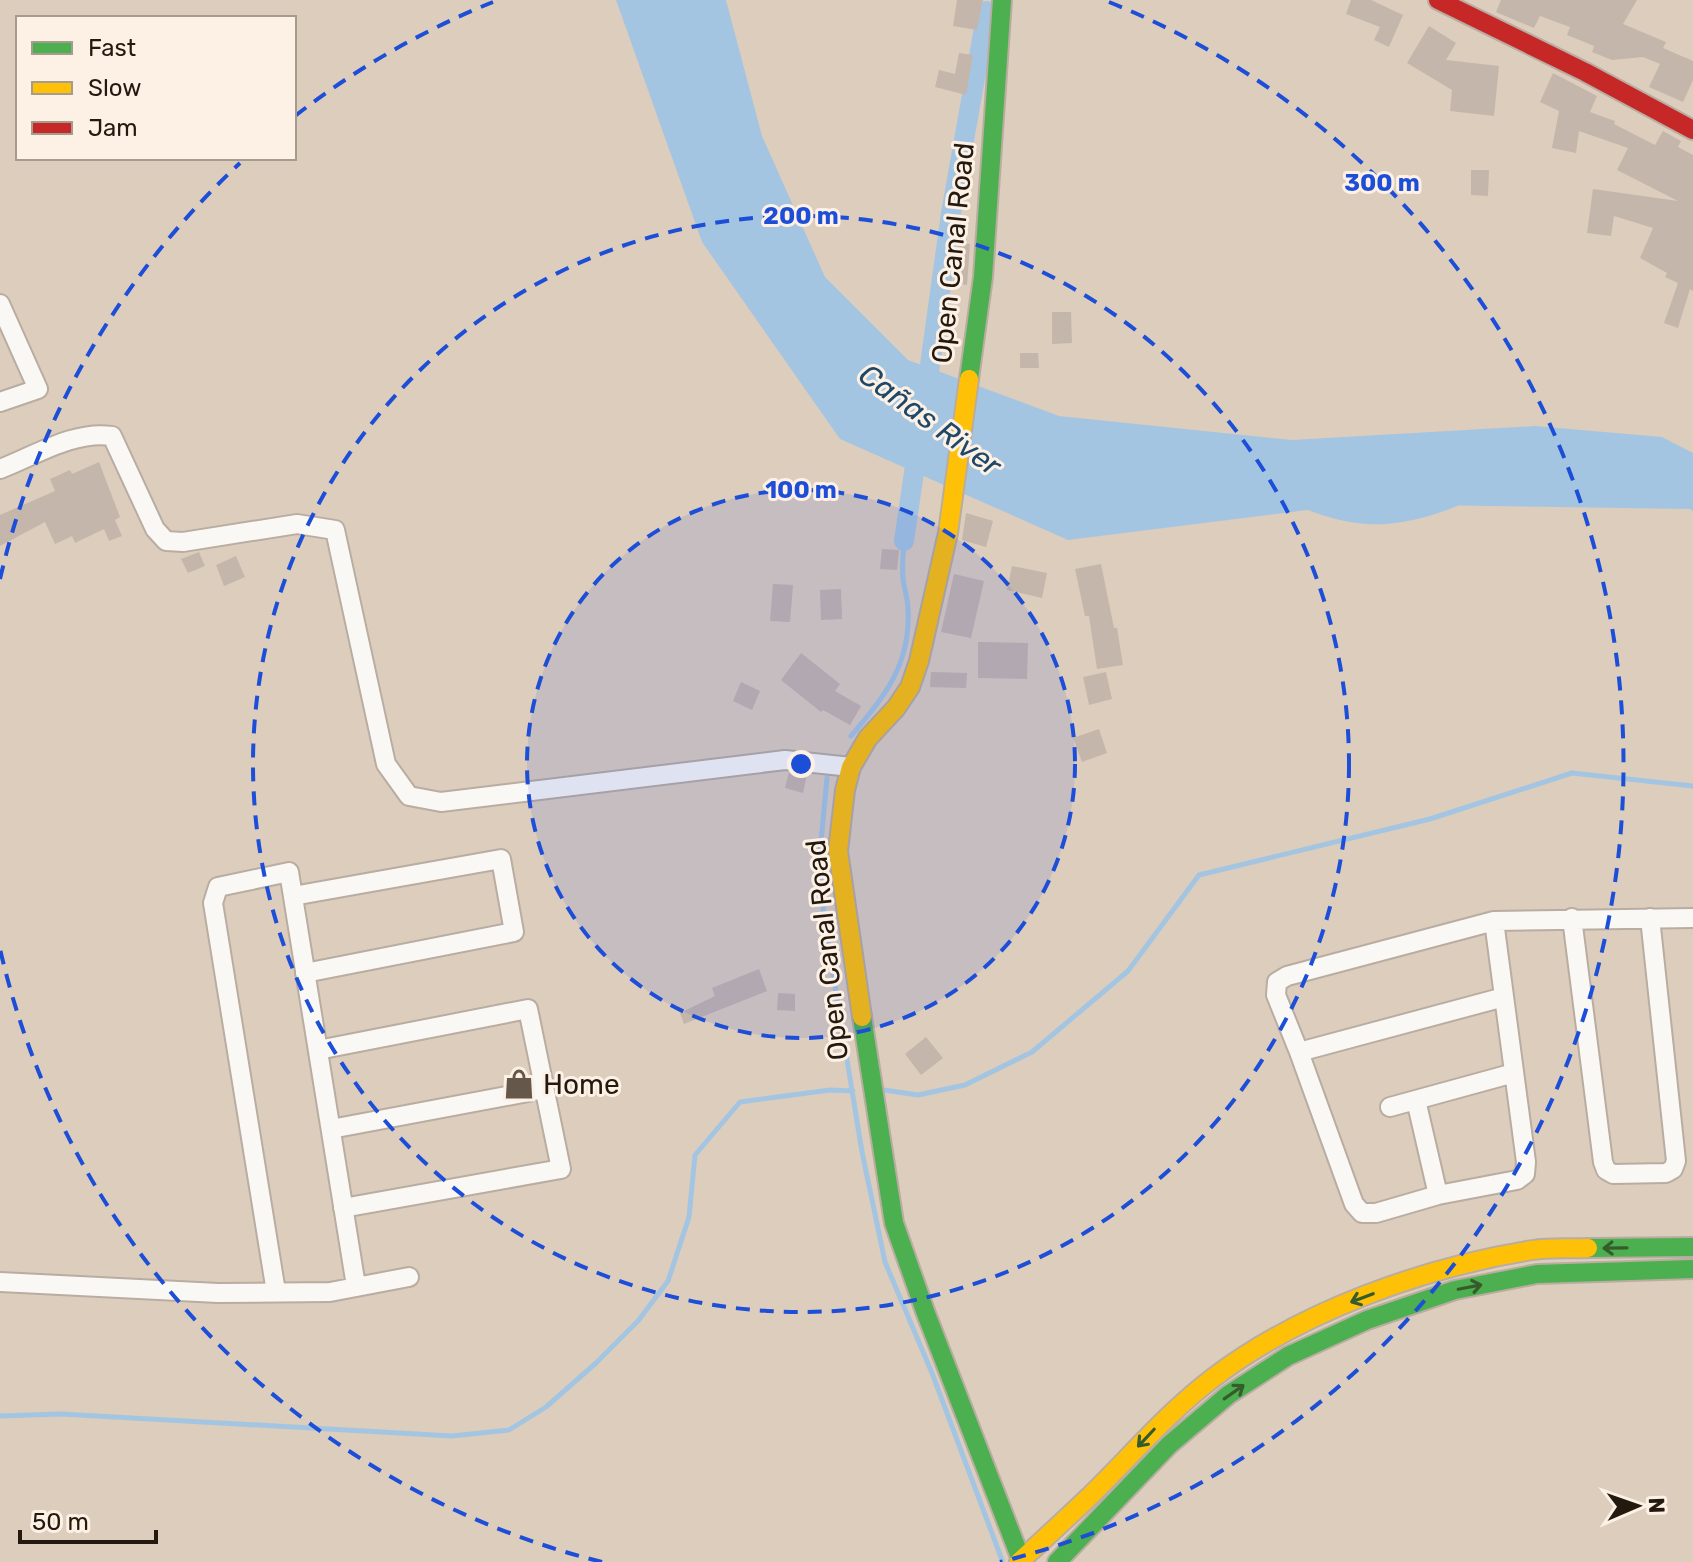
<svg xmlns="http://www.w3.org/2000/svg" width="1693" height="1562" viewBox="0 0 1693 1562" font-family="Rubik,sans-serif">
  <rect width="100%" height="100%" fill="#ddcdbd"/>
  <path fill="#a4c5e1" d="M 616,0 L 726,0 L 762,136 L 825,277 L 908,360 L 1059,416 L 1292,440 L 1535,426 L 1662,437 L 1693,453 L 1693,511 L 1690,509 L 1355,504 L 1068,540 L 840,439 L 702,242 Z"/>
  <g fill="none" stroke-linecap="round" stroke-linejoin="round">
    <path stroke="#a4c5e1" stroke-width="5" d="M 851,736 C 884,697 911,665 908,609 C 908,599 904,589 903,578 C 902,566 903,553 904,541
      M 827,778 L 819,863 L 824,918 L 862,1152 L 885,1262 L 932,1373 L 1002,1560
      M 884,1090 L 918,1095 L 965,1085 L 1032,1052 L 1128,971 L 1199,875 L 1430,819 L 1572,773 L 1693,786
      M 0,1416 L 61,1414 L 452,1436 L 509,1430 L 546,1407 L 596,1363 L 638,1321 L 668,1281 L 689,1217 L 695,1155 L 740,1102 L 830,1090 L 853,1091"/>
    <path stroke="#a4c5e1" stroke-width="20" d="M 926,394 L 951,213 L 987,11
      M 904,541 L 918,445"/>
    <path stroke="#a4c5e1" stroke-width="32" d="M 1304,491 C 1358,515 1397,513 1452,491"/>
  </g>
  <path fill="#c5b6ac" d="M 957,0 L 983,0 L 977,30 L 953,26 Z
    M 1351,0 L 1371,0 L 1403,15 L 1389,47 L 1374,40 L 1380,27 L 1346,14 Z
    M 1501,0 L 1637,0 L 1623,24 L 1666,42 L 1663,48 L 1693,61 L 1693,80 L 1683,102 L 1649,87 L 1660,64 L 1643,57 L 1612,60 L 1592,52 L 1594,46 L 1567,35 L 1570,27 L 1540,16 L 1534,28 L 1496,12 Z
    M 1429,26 L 1456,43 L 1446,60 L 1499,66 L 1494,116 L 1450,111 L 1452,90 L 1407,63 Z
    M 959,53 L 973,55 L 966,95 L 935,87 L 939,70 L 955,74 Z
    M 1553,73 L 1597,96 L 1590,112 L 1615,121 L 1614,124 L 1655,145 L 1663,131 L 1681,141 L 1678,147 L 1693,155 L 1693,291 L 1690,289 L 1678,328 L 1664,323 L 1678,283 L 1665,277 L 1667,273 L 1640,258 L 1653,228 L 1614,216 L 1611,236 L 1587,233 L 1593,189 L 1678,201 L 1617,170 L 1628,148 L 1579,131 L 1576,153 L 1552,148 L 1559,111 L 1540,102 Z
    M 1471,170 L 1489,170 L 1488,196 L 1471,195 Z
    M 958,242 L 970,244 L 967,285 L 953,283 Z
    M 1052,312 L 1071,312 L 1072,343 L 1052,344 Z
    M 1020,353 L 1038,353 L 1039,368 L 1020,368 Z
    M 99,462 L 120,517 L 115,520 L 122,536 L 109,541 L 104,529 L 75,543 L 72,536 L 55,544 L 45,522 L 0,546 L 0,515 L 55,491 L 50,479 L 70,470 L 72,474 Z
    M 966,513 L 993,521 L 986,547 L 962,540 Z
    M 882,549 L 899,550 L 897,570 L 880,569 Z
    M 199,552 L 205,566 L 188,573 L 181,559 Z
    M 236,556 L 245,577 L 224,586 L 216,565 Z
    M 1101,564 L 1114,628 L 1117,628 L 1123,665 L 1097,669 L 1089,616 L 1085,616 L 1075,569 Z
    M 1012,566 L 1047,573 L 1042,598 L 1007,590 Z
    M 954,574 L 984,581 L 971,638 L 941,632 Z
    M 773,584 L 793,585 L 790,622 L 770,621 Z
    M 841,589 L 842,619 L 821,620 L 820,590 Z
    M 978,642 L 1028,643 L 1027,679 L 978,678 Z
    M 801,653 L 840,684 L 835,691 L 861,706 L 850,725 L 823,710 L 821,712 L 781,680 Z
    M 931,672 L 967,673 L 966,688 L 930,687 Z
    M 1106,672 L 1112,699 L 1089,705 L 1083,677 Z
    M 741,682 L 760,691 L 752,710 L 733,701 Z
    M 1099,729 L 1107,753 L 1082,762 L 1073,738 Z
    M 789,772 L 807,774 L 803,793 L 785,788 Z
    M 759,969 L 767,991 L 684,1024 L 680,1013 L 715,996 L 712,988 Z
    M 778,993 L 795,994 L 795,1011 L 777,1010 Z
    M 926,1037 L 943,1058 L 921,1075 L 905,1054 Z"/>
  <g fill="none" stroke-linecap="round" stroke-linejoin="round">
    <g stroke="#b9ada1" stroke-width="22">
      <path id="street" d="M 0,304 L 38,389 L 0,402
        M 0,469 C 34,456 75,430 112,436 L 155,529 L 166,541 L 183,542 L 297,524 L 335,530 L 386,764 L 409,796 L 441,802 L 785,760 L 851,767
        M 293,896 L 501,859 L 514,932 L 305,973
        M 1572,918 L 1603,1162 L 1606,1170 L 1613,1174 L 1666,1173 L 1673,1169 L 1676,1161 L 1650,918
        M 1494,921 L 1526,1162 L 1525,1174 L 1517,1180 L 1438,1195 L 1376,1213 L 1362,1213 L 1354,1204 L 1299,1052 L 1276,995 L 1277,982 L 1287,976 L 1494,921 L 1693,918
        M 318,1050 L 528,1009 L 561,1169 L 343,1208
        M 1299,1052 L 1504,997
        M 1416,1100 L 1438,1195
        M 1390,1107 L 1514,1073
        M 331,1129 L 544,1089
        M 0,1282 L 218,1293 L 330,1292 L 409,1277
        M 276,1292 L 213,903 L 218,887 L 289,872 L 356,1286"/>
    </g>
    <g stroke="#b9ada1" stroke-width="22">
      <path id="fast" d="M 969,379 L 983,277 L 1002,0
        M 862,1017 L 894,1223 L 925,1311 L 1022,1562
        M 1588,1248 L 1693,1247
        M 1057,1562 L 1170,1444 L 1228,1395 L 1288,1356 L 1367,1320 L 1455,1290 L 1537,1274 L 1693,1269"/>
    </g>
    <g stroke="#b9ada1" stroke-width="22">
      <path id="slow" d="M 862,1017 L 838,851 L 845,790 L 851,767 L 868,738 L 896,708 L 910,687 L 919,661 L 948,533 L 969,379
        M 1019,1562 C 1043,1540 1067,1518 1090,1496 C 1131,1456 1168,1412 1213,1378 C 1301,1311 1425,1267 1533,1250 C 1551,1247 1570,1249 1588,1248"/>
    </g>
    <g stroke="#b9ada1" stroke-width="22">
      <path id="jam" d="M 1438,0 L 1585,72 L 1693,130"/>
    </g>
    <use href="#street" stroke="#faf8f5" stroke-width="18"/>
    <use href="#fast" stroke="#4caf50" stroke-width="18"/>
    <use href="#slow" stroke="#ffc107" stroke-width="18"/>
    <use href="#jam" stroke="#c62828" stroke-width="18"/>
  </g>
  <defs><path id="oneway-shaft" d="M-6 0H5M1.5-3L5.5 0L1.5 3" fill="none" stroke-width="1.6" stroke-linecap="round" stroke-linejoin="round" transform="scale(2)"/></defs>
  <g stroke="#365c2c">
    <use href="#oneway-shaft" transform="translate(1615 1248) rotate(179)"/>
    <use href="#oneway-shaft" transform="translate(1470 1287) rotate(-11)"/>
    <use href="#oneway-shaft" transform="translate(1362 1298) rotate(159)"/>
    <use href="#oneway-shaft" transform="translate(1234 1392) rotate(-35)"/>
    <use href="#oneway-shaft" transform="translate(1146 1438) rotate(133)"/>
  </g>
  <circle cx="801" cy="764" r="274" fill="#1d4ed8" fill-opacity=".12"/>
  <g fill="none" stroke="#1d4ed8" stroke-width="4" stroke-dasharray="14 10">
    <circle cx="801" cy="764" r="274"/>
    <circle cx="801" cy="764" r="548"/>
    <path d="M602 1562A822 822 0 0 1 0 949M0 579A822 822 0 0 1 240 163M295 116A822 822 0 0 1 493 2M1109 2A822 822 0 0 1 1000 1562"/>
  </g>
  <defs>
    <g id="shop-bare" transform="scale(2.4)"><path d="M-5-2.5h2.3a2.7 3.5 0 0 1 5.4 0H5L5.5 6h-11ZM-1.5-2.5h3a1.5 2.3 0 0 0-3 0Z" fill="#65584b" stroke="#fdf1e5" stroke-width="2.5" paint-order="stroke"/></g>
  </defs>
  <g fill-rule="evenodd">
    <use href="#shop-bare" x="519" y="1084"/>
  </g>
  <g text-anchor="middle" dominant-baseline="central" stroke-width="6" stroke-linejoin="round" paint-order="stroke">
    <g font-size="28" fill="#24190e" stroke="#fdf1e5">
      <text transform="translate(953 253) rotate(-84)">Open Canal Road</text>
      <text transform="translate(827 950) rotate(-96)">Open Canal Road</text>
    </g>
    <g font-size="28" fill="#24190e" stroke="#fdf1e5" text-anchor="start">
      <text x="543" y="1084">Home</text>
    </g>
    <g font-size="30" font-style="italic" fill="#1f4768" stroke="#fdf1e5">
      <text transform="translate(930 420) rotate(36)">Cañas River</text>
    </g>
  </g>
  <circle cx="801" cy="764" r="12" fill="#1d4ed8" stroke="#fdf1e5" stroke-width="4"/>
  <g font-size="24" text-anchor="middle" font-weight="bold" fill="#1d4ed8" stroke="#fdf1e5" stroke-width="6" stroke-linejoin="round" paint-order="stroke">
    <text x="1382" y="191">300 m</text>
    <text x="801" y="224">200 m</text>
    <text x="801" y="498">100 m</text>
  </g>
  <rect x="16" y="16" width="280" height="144" fill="#fdf1e5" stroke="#a69b8f" stroke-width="2"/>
  <rect x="32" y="42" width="40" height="12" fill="#4caf50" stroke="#a69b8f" stroke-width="2"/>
  <text x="88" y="56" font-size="24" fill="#24190e">Fast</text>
  <rect x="32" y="82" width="40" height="12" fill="#ffc107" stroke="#a69b8f" stroke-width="2"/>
  <text x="88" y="96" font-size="24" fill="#24190e">Slow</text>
  <rect x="32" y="122" width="40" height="12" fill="#c62828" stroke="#a69b8f" stroke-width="2"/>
  <text x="88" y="136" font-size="24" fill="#24190e">Jam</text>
  <g transform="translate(1637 1506) rotate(88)" stroke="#fdf1e5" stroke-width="6" paint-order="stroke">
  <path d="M0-6L14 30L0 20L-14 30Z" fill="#24190e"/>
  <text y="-12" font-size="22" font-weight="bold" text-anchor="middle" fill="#24190e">N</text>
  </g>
  <path d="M20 1530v12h136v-12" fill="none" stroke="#24190e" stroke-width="4"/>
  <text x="32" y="1530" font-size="24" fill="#24190e" stroke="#fdf1e5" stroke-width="6" paint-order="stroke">50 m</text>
</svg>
